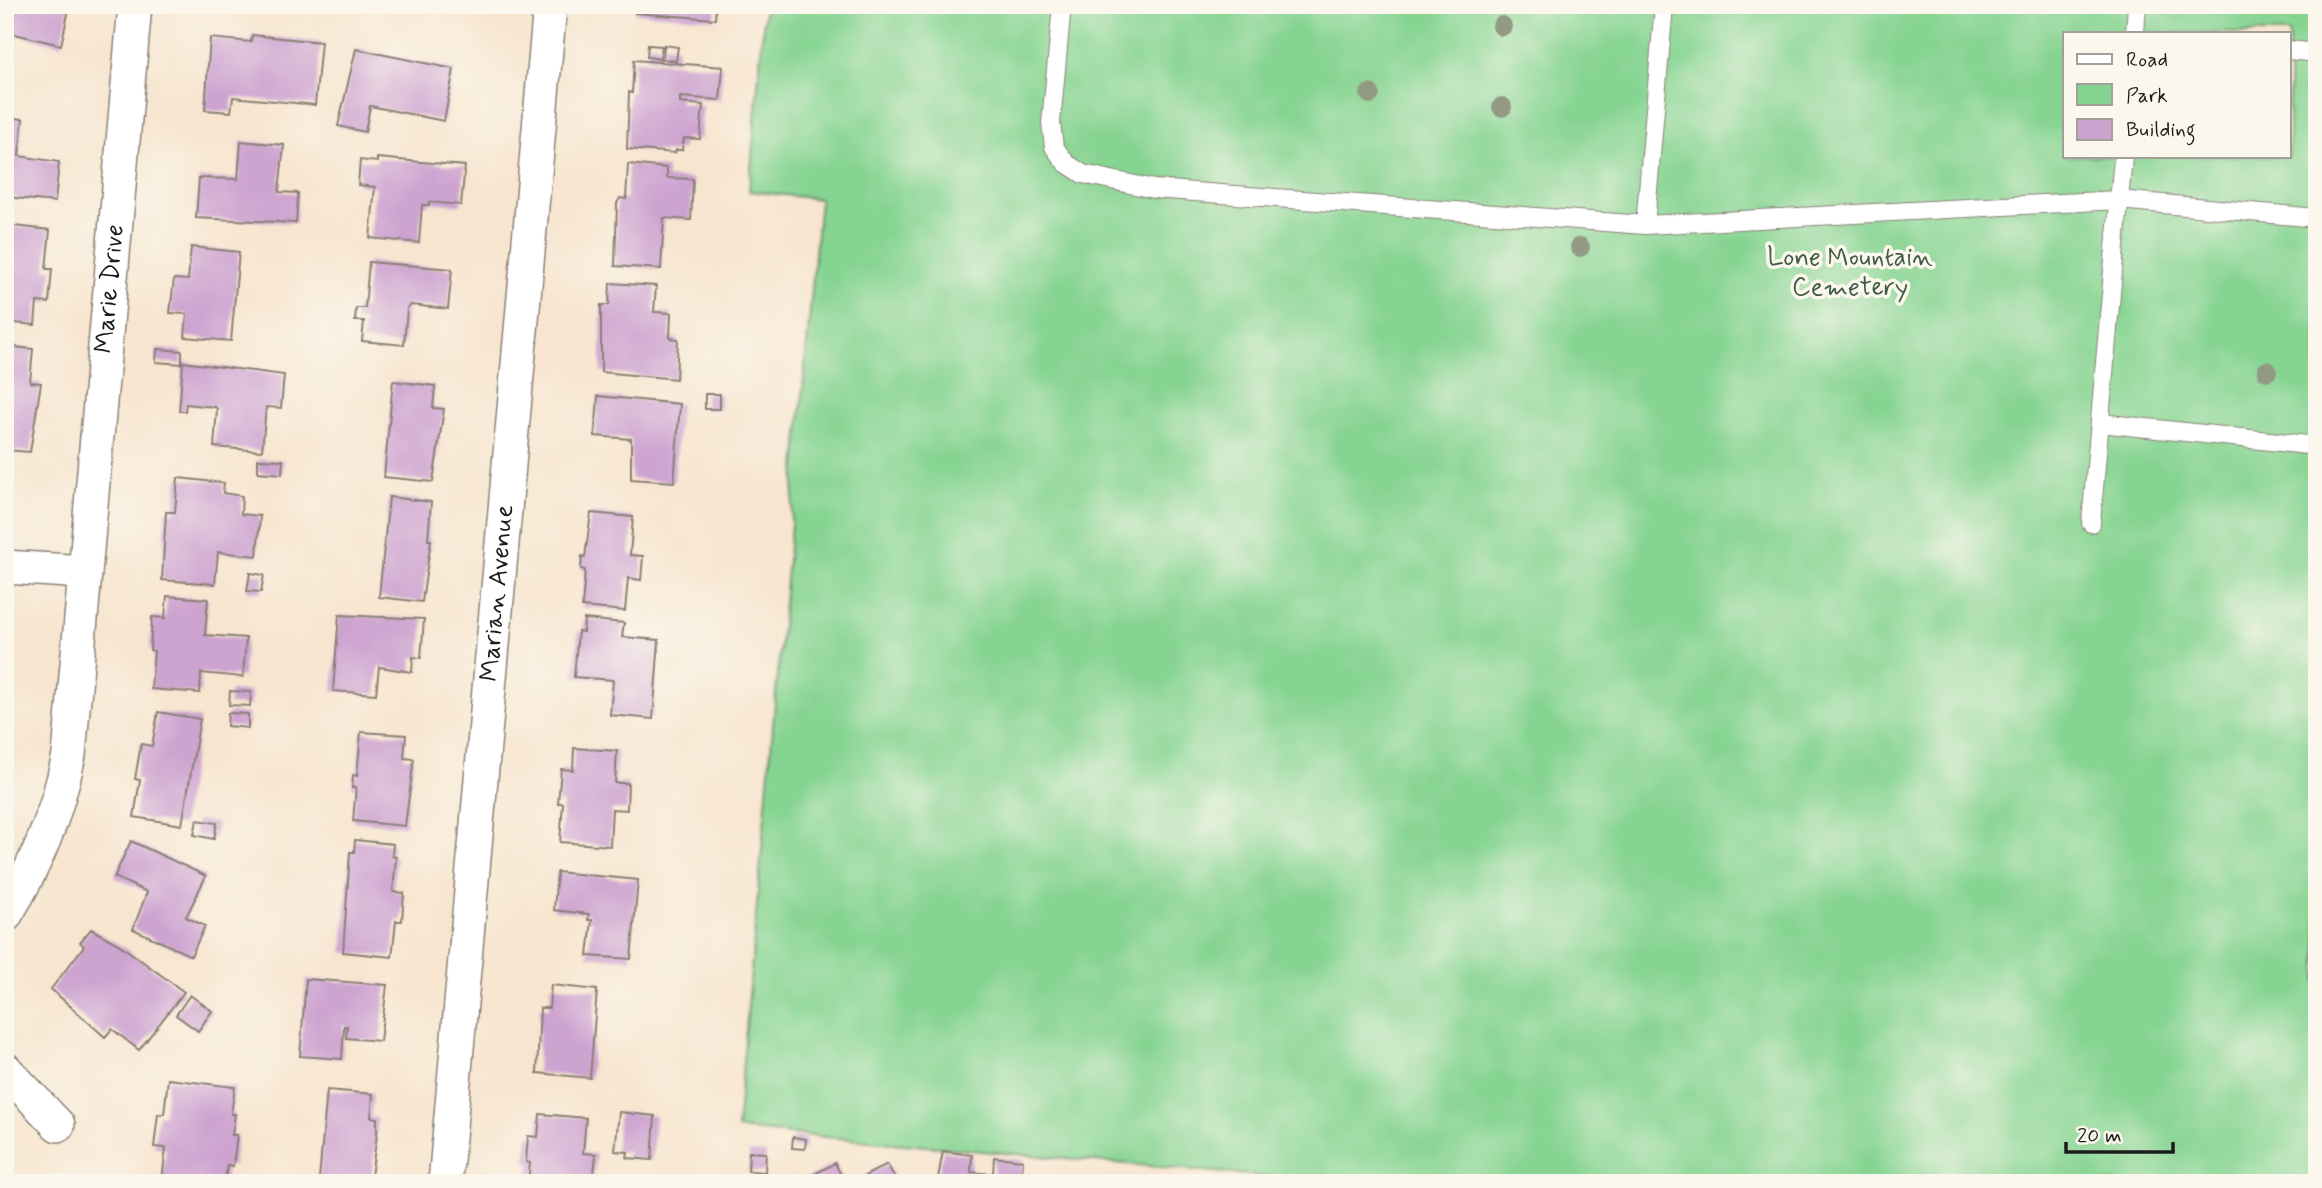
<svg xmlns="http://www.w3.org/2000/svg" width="2322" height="1188" viewBox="0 0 2322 1188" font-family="Mynerve,sans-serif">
  <rect width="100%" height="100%" fill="#fbf7ec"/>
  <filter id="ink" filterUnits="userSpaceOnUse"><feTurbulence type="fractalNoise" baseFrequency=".0143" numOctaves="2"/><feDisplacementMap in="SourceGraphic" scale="14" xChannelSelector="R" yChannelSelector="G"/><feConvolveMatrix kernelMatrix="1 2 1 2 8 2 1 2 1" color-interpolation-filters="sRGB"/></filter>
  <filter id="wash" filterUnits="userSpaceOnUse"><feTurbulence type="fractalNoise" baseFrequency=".00686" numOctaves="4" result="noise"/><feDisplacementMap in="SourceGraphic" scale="28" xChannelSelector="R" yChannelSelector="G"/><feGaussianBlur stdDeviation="1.57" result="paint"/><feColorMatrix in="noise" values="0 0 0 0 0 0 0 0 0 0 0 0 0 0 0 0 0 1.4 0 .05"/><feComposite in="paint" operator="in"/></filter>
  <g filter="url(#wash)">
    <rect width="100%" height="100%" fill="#f7e5cf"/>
    <path fill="#86d492" stroke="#517857" stroke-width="2" fill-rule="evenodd" d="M 765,5 L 2317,5 L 2317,1183 L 1338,1183 L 737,1129 L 820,199 L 749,191 ZM 2065,33 L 2289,33 L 2289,156 L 2065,156 Z"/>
    <g id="blocks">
      <path fill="#cda3d0" d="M 5,5 L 70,5 L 61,45 L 10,33 L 5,48 Z
        M 636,5 L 716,5 L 715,19 L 635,13 Z
        M 252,35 L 321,42 L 315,105 L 233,97 L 231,112 L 205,110 L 210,38 L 251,42 Z
        M 648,45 L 662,46 L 660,59 L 647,57 Z
        M 664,45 L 678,47 L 676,61 L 663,59 Z
        M 356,49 L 454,69 L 444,121 L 370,106 L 365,132 L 338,126 Z
        M 634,60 L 723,67 L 720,100 L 680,97 L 680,103 L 703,105 L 700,139 L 684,138 L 682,150 L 676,150 L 675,153 L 627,149 L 629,92 L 632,93 Z
        M 5,117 L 23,119 L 19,156 L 59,162 L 55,202 L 5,197 Z
        M 241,141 L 284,145 L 279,192 L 298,193 L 296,223 L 196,218 L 199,178 L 238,179 Z
        M 377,158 L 465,166 L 461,205 L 429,202 L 429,205 L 422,205 L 419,243 L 370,238 L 375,187 L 358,185 L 360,160 L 377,162 Z
        M 628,164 L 667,168 L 667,178 L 693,179 L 691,220 L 664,218 L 661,269 L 615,266 L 617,203 L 620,198 L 626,199 Z
        M 5,225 L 50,230 L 46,269 L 52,269 L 49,303 L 37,302 L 35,325 L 5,322 Z
        M 191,247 L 239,252 L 231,341 L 185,337 L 187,314 L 170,313 L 174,279 L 188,280 Z
        M 369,262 L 452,269 L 448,309 L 411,305 L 407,308 L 404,345 L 362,341 L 364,321 L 355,321 L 356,308 L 365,308 Z
        M 610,283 L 656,286 L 654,312 L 671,313 L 670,338 L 678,339 L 676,379 L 601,372 L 601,305 L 609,305 Z
        M 5,346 L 33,349 L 30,382 L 41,383 L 30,452 L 5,450 Z
        M 157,349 L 182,351 L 182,364 L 156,362 Z
        M 183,362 L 284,375 L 281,408 L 266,407 L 262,451 L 214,447 L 217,409 L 215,407 L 186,404 L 185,411 L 179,411 Z
        M 393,381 L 435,386 L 433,408 L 444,409 L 433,482 L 384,477 Z
        M 705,394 L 720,394 L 720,409 L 705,409 Z
        M 598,396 L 680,404 L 674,482 L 631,479 L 631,439 L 595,436 Z
        M 258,459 L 283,460 L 282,474 L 258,472 Z
        M 178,478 L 224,483 L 223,493 L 242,496 L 241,514 L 260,516 L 257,556 L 218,552 L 215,584 L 162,580 L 166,512 L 175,512 Z
        M 389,497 L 431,502 L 428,540 L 431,540 L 422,602 L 379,597 Z
        M 591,513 L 633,517 L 630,555 L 643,556 L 641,580 L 628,578 L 625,611 L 582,607 L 585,570 L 581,569 L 582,556 L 585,557 Z
        M 250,573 L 264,575 L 261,592 L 247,591 Z
        M 167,596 L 208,599 L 205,635 L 246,638 L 243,677 L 201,673 L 200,693 L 151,689 L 154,651 L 150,650 L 152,617 L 165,618 Z
        M 339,615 L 424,619 L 421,658 L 413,657 L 412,672 L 379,667 L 376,694 L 333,691 Z
        M 584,619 L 624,623 L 622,637 L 659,640 L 653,719 L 610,715 L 613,680 L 574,677 L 578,631 L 583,632 Z
        M 230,691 L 251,692 L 250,706 L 229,705 Z
        M 158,712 L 200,719 L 182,825 L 134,817 L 140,780 L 135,779 L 141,744 L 152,746 Z
        M 228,713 L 248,714 L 248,728 L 227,726 Z
        M 361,732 L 406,735 L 404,758 L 414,759 L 405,826 L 353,821 L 356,787 L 352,788 L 353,775 L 357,776 Z
        M 574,748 L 617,751 L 615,783 L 628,783 L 627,810 L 612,809 L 610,846 L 560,842 L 563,803 L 558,803 L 561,769 L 573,770 Z
        M 197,820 L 217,823 L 214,839 L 194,835 Z
        M 355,840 L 393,844 L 392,856 L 396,857 L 393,892 L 404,893 L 402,921 L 396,921 L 392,957 L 343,952 L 350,852 L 354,852 Z
        M 131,841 L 206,876 L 186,917 L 205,926 L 191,956 L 133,929 L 147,892 L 114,877 Z
        M 557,872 L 638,880 L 631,959 L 588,956 L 592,920 L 588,920 L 589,914 L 554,910 Z
        M 91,929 L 120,945 L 184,992 L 139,1050 L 112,1029 L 105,1037 L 51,989 L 84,946 L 80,942 Z
        M 306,979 L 387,985 L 380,1041 L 346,1038 L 347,1026 L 344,1026 L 342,1059 L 300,1056 Z
        M 551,985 L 597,990 L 590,1078 L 537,1073 L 540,1008 L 549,1008 Z
        M 190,995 L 212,1011 L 198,1031 L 176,1015 Z
        M 168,1079 L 235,1087 L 231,1114 L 235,1114 L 232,1135 L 237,1135 L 233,1166 L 227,1165 L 225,1183 L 164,1183 L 162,1180 L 166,1148 L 154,1147 L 158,1114 L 164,1114 Z
        M 327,1090 L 373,1094 L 371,1117 L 377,1118 L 377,1135 L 370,1183 L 319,1179 Z
        M 619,1112 L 655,1116 L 652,1160 L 627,1158 L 628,1152 L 615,1151 Z
        M 540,1114 L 586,1118 L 583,1153 L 596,1154 L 593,1183 L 528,1183 L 530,1163 L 526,1162 L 528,1136 L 538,1137 Z
        M 793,1137 L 806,1139 L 805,1149 L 792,1148 Z
        M 943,1151 L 972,1155 L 971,1172 L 993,1174 L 994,1157 L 1023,1160 L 1021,1183 L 937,1183 Z
        M 749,1152 L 766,1153 L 765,1172 L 748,1171 Z
        M 835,1163 L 845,1183 L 798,1183 Z
        M 887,1164 L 898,1183 L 852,1183 Z
        M 754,1174 L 766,1183 L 747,1183 Z"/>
    </g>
  </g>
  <g filter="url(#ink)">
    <use href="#blocks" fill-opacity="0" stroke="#8a8076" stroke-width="2"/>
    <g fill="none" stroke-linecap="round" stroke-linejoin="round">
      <g stroke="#8a8076" stroke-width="20">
        <path id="lane" d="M 1062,5 L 1051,123 L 1054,147 L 1066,163 L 1083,174 L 1154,189 L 1645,225
          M 1664,5 L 1645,225 L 2119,200 L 2317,218
          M 2135,33 L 2137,5
          M 2289,50 L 2317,53
          M 2100,423 L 2317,446
          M 2091,523 L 2123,156"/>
      </g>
      <g stroke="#8a8076" stroke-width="36">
        <g id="street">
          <path d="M 5,567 L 85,572"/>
          <path id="s1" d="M 5,916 C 38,862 56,816 69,755 L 135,5"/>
          <path d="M 5,1069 L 58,1125"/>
          <path id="s2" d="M 445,1183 L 550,5"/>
        </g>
      </g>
      <use href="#lane" stroke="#fff" stroke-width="18"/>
      <use href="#street" stroke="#fff" stroke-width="33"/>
    </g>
    <g fill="#939a83">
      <circle cx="1502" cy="26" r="10"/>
      <circle cx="1370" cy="94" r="10"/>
      <circle cx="1502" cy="107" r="10"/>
      <circle cx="1580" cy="247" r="10"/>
      <circle cx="2267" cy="371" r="10"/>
    </g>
  </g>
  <g text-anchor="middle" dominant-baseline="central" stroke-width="7" stroke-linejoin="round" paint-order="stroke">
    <g font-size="26" fill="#415c45" stroke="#fbf7ec">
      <text x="1850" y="258">Lone Mountain<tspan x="1850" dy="30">Cemetery</tspan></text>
    </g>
    <g font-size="26" fill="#1c1c1c" stroke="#fbf7ec">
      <text stroke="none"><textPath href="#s1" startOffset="642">Marie Drive</textPath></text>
      <text stroke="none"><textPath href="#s2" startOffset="592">Marian Avenue</textPath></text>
    </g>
  </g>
  <rect width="2322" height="1188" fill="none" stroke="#fbf7ec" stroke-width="28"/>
  <rect x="2063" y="32" width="228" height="126" fill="#fbf7ec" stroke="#a29f99" stroke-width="2"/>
  <rect x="2077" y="54" width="35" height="10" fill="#ffffff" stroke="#a29f99" stroke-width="2"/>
  <text x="2126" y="66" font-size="21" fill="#1c1c1c">Road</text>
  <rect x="2077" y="84" width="35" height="21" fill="#86d492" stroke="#a29f99" stroke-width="2"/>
  <text x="2126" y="102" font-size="21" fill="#1c1c1c">Park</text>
  <rect x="2077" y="119" width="35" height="21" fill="#cda3d0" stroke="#a29f99" stroke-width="2"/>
  <text x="2126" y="136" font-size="21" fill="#1c1c1c">Building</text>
  <path d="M2066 1142v10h107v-10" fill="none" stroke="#1c1c1c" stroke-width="3.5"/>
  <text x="2077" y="1142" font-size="21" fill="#1c1c1c" stroke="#fbf7ec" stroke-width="5" paint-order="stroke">20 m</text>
</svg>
